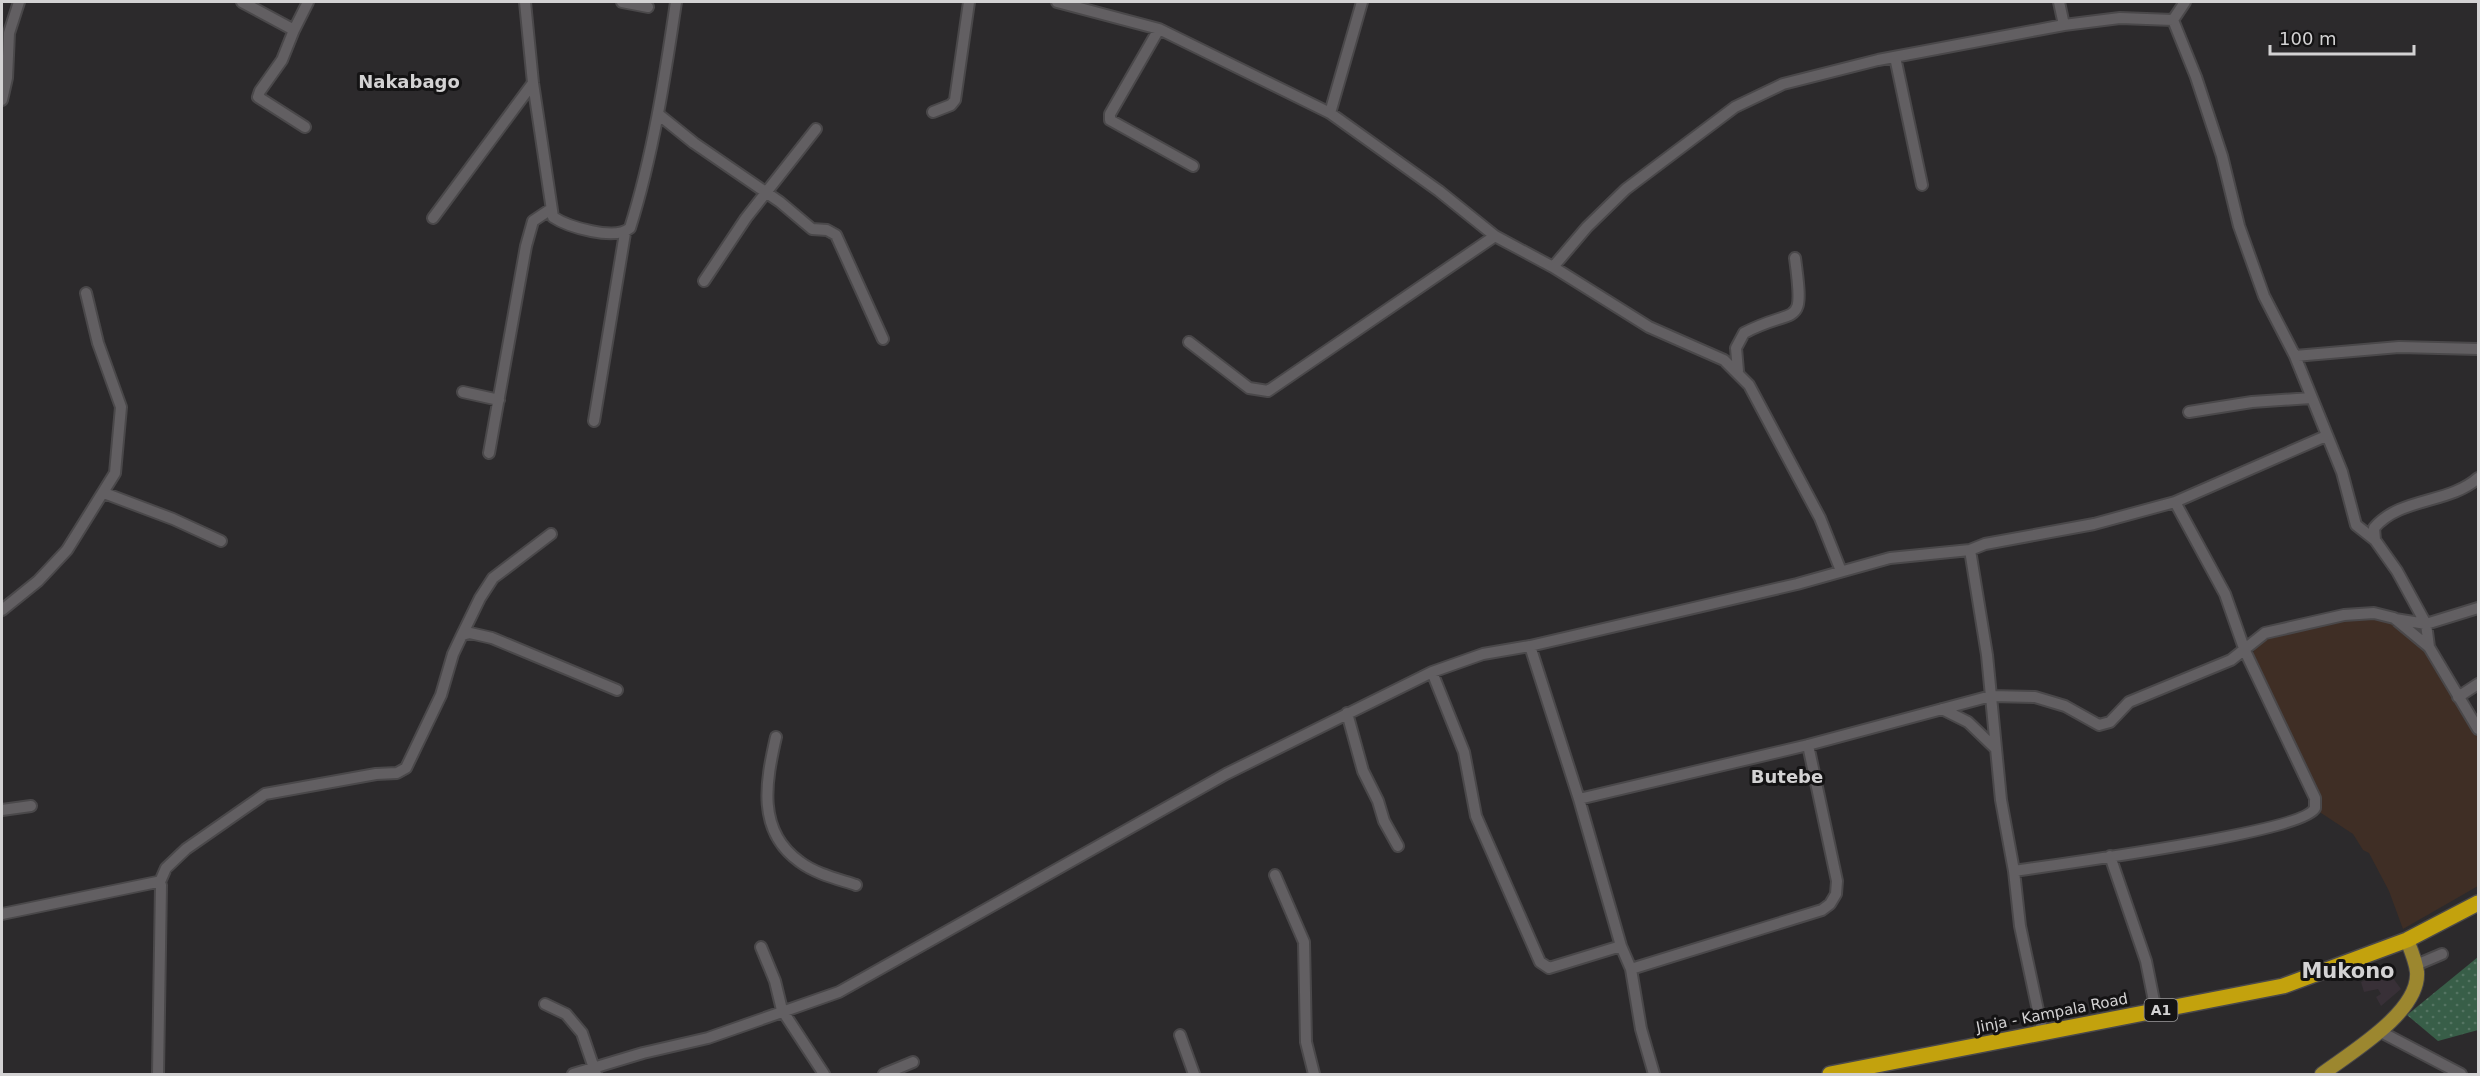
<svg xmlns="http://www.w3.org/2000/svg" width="2480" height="1076" viewBox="0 0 2480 1076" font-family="'DejaVu Sans',sans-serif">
  <defs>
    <pattern id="park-dots" width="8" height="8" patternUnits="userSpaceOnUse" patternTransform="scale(1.5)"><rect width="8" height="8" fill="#385e48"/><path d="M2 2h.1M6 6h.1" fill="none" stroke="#547462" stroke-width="1.8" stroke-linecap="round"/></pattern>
  </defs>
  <rect width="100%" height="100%" fill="#2c2a2c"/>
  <path fill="#383037" d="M 2387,970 L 2401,989 L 2381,1006 L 2376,997 L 2381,994 L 2378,989 L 2364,992 L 2361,982 Z"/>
  <path fill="#3f2e25" d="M 2390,617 L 2421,644 L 2478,738 L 2478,886 L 2403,929 L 2389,891 L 2369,853 L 2363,850 L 2353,834 L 2318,811 L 2249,660 L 2262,636 L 2311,622 Z"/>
  <path fill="url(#park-dots)" d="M 2478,957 L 2478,1030 L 2438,1041 L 2407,1015 Z"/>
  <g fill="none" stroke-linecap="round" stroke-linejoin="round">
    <g stroke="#4a484a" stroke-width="14">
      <path id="minor" d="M 242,2 L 294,30 L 282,60 L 260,91 L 258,97 L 305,127
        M 525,2 L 533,83 L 553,217 C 568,227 615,241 630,228 C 653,155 665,77 676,2
        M 622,2 L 648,7
        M 1057,2 L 1159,29 L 1330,113 L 1439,191 L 1495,236 L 1553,267 L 1649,327 L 1724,360 L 1749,385 L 1820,518 L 1841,571
        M 2059,2 L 2064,25
        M 2173,20 L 2196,77 L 2222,156 L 2239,226 L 2264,296 L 2295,356 L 2342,472 L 2356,525 L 2375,540
        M 1159,29 L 1110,114 L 1110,120 L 1193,166
        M 294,30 L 308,2
        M 1895,57 L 1922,185
        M 2,100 L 7,78 L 9,33 L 19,2
        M 933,112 L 951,105 L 955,100 L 969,2
        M 1330,113 L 1362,2
        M 658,114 L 694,143 L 780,202 L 812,229 L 827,230 L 836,235 L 883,339
        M 433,218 L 533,83
        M 1553,267 L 1587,227 L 1626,189 L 1735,107 L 1783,84 L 1878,60 L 2064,25 L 2120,18 L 2173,20 L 2185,2
        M 704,281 L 746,218 L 816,129
        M 1189,342 L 1249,388 L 1268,391 L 1495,236
        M 2295,356 L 2399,347 L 2478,349
        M 1738,371 L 1736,348 L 1744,333 C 1797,305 1805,332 1795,258
        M 463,392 L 499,400
        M 2189,412 L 2252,402 L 2311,398
        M 594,421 L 625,233
        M 489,453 L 526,246 L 533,221 L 551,209
        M 104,493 L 173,519 L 221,541
        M 2175,502 L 2326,436
        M 1970,550 L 1985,544 L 2094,524 L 2175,502 L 2225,594 L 2245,651 L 2315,798 L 2315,808 C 2304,832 2054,865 2014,871
        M 2,610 L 38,581 L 67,550 L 115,473 L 121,407 L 98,343 L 86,293
        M 2395,619 L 2426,624 L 2478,608
        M 462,635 L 480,598 L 493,578 L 551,534
        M 1530,646 L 1579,799 L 1621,946 L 1631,969 L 1641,1029 L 1654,1074
        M 2429,647 L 2426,624 L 2397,571 L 2375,540 L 2374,528 C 2400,497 2449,504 2478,478
        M 1432,672 L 1464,752 L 1476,816 L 1540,962 L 1549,968 L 1621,946
        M 2458,697 L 2478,684
        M 1942,709 L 1968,722 L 1994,747
        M 1347,713 L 1363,771 L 1378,801 L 1384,821 L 1398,846
        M 776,737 C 766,781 756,831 800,862 C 816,874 838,879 856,885
        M 1579,799 L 1808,745 L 1991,696 L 2035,697 L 2065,706 L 2099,725 L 2110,722 L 2129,702 L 2231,660 L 2265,633 L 2344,615 L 2374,613 L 2394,618 L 2429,647 L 2478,729
        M 2,810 L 31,806
        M 2110,856 L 2146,961 L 2156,1011
        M 1275,875 L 1304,942 L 1306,1042 L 1314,1074
        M 159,884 L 166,868 L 186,849 L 265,794 L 376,774 L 397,773 L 406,768 L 441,695 L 453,654 L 462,635 L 470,633 L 492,638 L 617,690
        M 2,914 L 157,882 L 161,885 L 158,1074
        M 761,947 L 775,981 L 782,1010 L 824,1074
        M 2416,965 L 2442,954
        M 1631,969 L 1822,910 L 1830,904 L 1836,894 L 1837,881 L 1808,745
        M 545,1004 L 566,1014 L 582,1033 L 596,1074
        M 2381,1032 L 2461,1074
        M 1180,1035 L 1194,1074
        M 573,1074 L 643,1053 L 708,1038 L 839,992 L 1226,774 L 1432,672 L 1483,654 L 1530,646 L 1797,584 L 1890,558 L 1970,550 L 1987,655 L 2001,800 L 2014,871 L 2020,926 L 2043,1034
        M 884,1074 L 913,1062"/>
    </g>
    <g stroke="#4a484a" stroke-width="16">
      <path id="major" d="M 2322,1074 C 2350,1053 2420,1012 2417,972 C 2416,962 2411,950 2407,940"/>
    </g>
    <g stroke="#4a484a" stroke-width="18">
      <path id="highway" d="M 1830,1074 L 2283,986 L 2407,940 L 2478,903"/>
    </g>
    <use href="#minor" stroke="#625f62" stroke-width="10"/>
    <use href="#major" stroke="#9c872f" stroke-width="14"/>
    <use href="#highway" stroke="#c3a20d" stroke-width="15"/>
  </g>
  <g text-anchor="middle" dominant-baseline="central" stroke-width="6" stroke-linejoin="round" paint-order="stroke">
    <rect fill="#141314" stroke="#9a999a" stroke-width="1.5" x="2144.5" y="999" width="33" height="22" rx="4.5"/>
    <g font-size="14" font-weight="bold" fill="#d3d2d3">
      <text x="2161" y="1010">A1</text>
    </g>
    <g font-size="15" fill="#d3d2d3" stroke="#141314">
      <text transform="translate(2052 1013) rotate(-11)">Jinja - Kampala Road</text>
    </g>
    <g font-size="18" font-weight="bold" fill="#d3d2d3" stroke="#141314">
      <text x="409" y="81">Nakabago</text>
      <text x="1787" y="776">Butebe</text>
    </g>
    <g font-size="21" font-weight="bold" fill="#d3d2d3" stroke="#141314">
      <text x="2348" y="971">Mukono</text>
    </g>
  </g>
  <rect width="2480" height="1076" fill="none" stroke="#d3d2d3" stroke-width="6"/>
  <path d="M2270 45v9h144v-9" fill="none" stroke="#d3d2d3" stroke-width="3"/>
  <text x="2279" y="45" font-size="18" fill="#d3d2d3" stroke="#141314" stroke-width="4.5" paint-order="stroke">100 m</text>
</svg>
